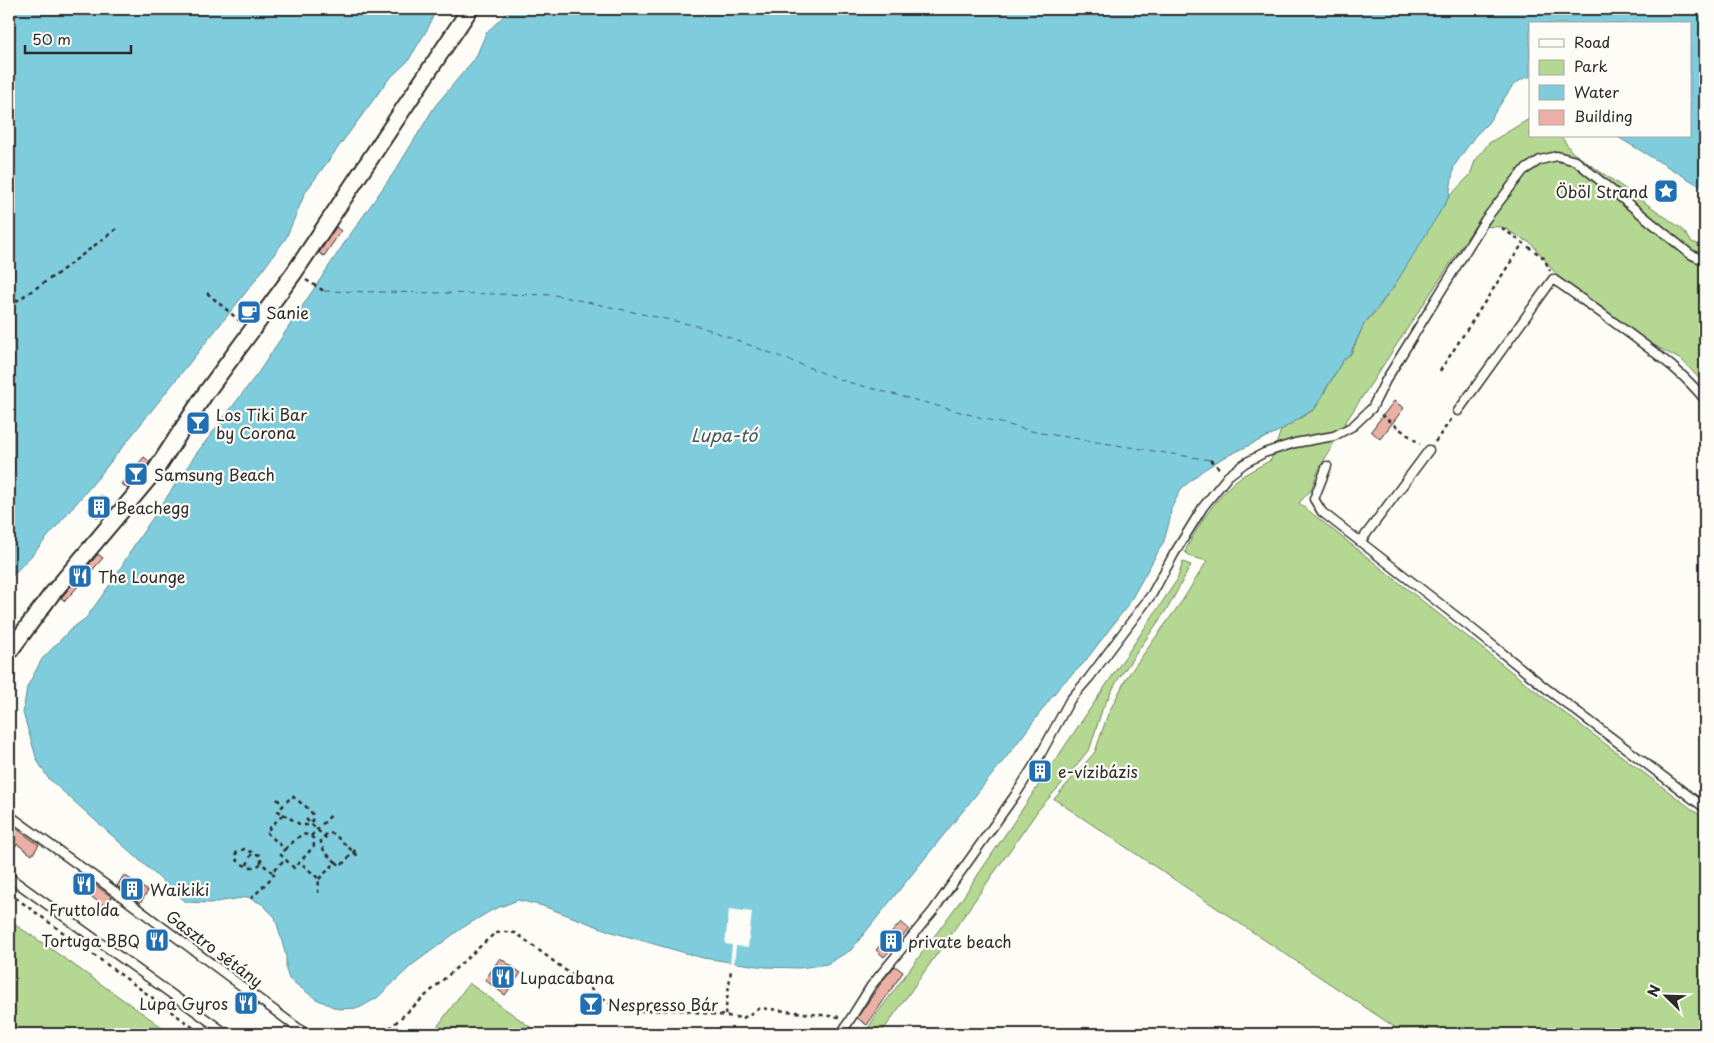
<svg xmlns="http://www.w3.org/2000/svg" width="1714" height="1043" viewBox="0 0 1714 1043" font-family="'Playpen Sans',sans-serif">
  <rect width="100%" height="100%" fill="#fdfcf7"/>
  <filter id="ink" filterUnits="userSpaceOnUse"><feTurbulence type="fractalNoise" baseFrequency=".02" numOctaves="2"/><feDisplacementMap in="SourceGraphic" scale="10" xChannelSelector="R" yChannelSelector="G"/><feConvolveMatrix kernelMatrix="1 2 1 2 8 2 1 2 1" color-interpolation-filters="sRGB"/></filter>
  <g filter="url(#ink)">
    <path fill="#b4d792" stroke="#70815e" d="M 1529,119 L 1530,120 L 1530,136 L 1561,136 L 1572,152 L 1657,211 L 1682,229 L 1692,242 L 1705,247 L 1705,385 L 1683,361 L 1581,305 L 1532,244 L 1502,227 L 1475,226 L 1347,420 L 1318,471 L 1311,490 L 1299,503 L 1542,696 L 1705,819 L 1705,1034 L 1405,1034 L 1054,799 L 1095,752 L 1108,714 L 1127,677 L 1182,601 L 1207,561 L 1192,557 L 1185,552 C 1193,532 1217,497 1234,482 C 1245,473 1259,467 1271,460 L 1281,430 L 1315,409 L 1343,360 L 1351,354 L 1364,324 L 1378,309 L 1449,197 L 1470,175 L 1475,161 L 1489,143 Z
      M 1183,562 L 1191,565 L 1169,606 L 1117,681 L 1102,710 L 1090,748 L 1065,780 L 1039,809 L 882,1032 L 888,1034 L 865,1034 L 876,1015 L 961,900 L 1177,580 Z
      M 9,921 L 34,937 L 172,1034 L 9,1034 Z
      M 469,983 L 540,1034 L 432,1034 Z"/>
    <path fill="#7fcddc" stroke="#5d8c95" d="M 9,9 L 436,9 L 428,28 L 408,61 L 388,80 L 306,191 L 286,238 L 254,282 L 97,479 L 33,554 L 9,579 Z
      M 511,9 L 1705,9 L 1705,189 L 1616,136 L 1690,136 L 1690,24 L 1530,24 L 1530,77 L 1526,77 L 1513,85 L 1488,123 L 1475,136 L 1454,166 L 1449,197 L 1393,288 L 1364,324 L 1350,354 L 1343,360 L 1314,409 L 1281,430 L 1221,459 L 1202,471 L 1181,489 L 1171,509 L 1170,519 L 1164,541 L 1128,605 L 1083,664 L 1060,686 L 1012,750 L 851,950 L 827,964 L 800,968 L 765,967 L 703,958 L 612,932 L 543,906 L 518,900 L 492,910 L 462,928 L 412,965 L 377,998 L 359,1008 L 338,1009 L 316,999 L 289,979 L 286,970 L 286,956 L 275,917 L 262,904 L 248,897 L 210,903 L 186,902 L 48,778 L 37,760 L 23,713 L 27,687 L 42,659 L 71,629 L 86,618 L 114,579 L 133,547 L 196,454 L 258,373 L 345,242 L 397,168 L 435,106 L 476,57 L 486,33 Z"/>
    <path fill="#fdfcf7" d="M 729,909 L 752,912 L 748,947 L 736,946 L 734,965 L 730,965 L 732,945 L 725,944 Z"/>
    <g fill="none" stroke-linecap="round" stroke-linejoin="round">
      <path stroke="#445c60" stroke-width="1" stroke-dasharray="6 5" stroke-linecap="butt" d="M 324,291 L 555,295 L 702,327 L 844,381 L 1035,432 L 1210,460"/>
    </g>
    <path fill="#eab0a4" stroke="#2b2b2b" d="M 336,227 L 341,231 L 324,256 L 319,253 Z
      M 249,301 L 258,306 L 247,322 L 239,316 Z
      M 1394,401 L 1404,408 L 1380,439 L 1371,431 Z
      M 144,457 L 150,462 L 128,489 L 121,484 Z
      M 101,495 L 110,504 L 98,518 L 88,510 Z
      M 98,554 L 103,558 L 65,601 L 61,598 Z
      M 9,823 L 39,845 L 32,855 L 17,844 L 16,846 L 9,841 Z
      M 80,874 L 112,897 L 105,907 L 73,883 Z
      M 124,875 L 148,891 L 140,903 L 117,886 Z
      M 901,922 L 909,929 L 884,957 L 876,950 Z
      M 153,930 L 168,941 L 162,950 L 146,939 Z
      M 500,958 L 521,973 L 505,995 L 485,980 Z
      M 895,966 L 903,972 L 867,1025 L 857,1018 L 883,980 Z
      M 241,992 L 258,1005 L 251,1014 L 234,1000 Z"/>
    <g fill="none" stroke-linecap="round" stroke-linejoin="round">
      <g stroke="#2b2b2b" stroke-width="11">
        <path id="lane" d="M 1458,411 L 1553,279 C 1583,300 1613,321 1642,343 C 1665,360 1687,377 1705,400
          M 1327,466 L 1314,499 L 1322,512 L 1470,627 L 1547,689 L 1705,808
          M 1361,541 L 1429,450
          M 9,815 L 102,882 L 306,1034
          M 9,877 L 227,1034
          M 841,1034 L 871,986 L 933,911 L 1016,794 L 1038,759 L 1070,700 L 1089,678 L 1152,594 L 1174,554 L 1203,507 L 1228,476 L 1245,463 L 1264,453 L 1295,443 L 1334,436 L 1353,426 L 1372,408 L 1386,380 L 1485,220 L 1523,171 L 1540,160 L 1557,156 L 1576,161 L 1690,254 L 1705,261"/>
      </g>
      <g stroke="#2b2b2b" stroke-width="19">
        <path id="street" d="M 9,652 L 51,595 L 155,471 L 205,394 L 294,273 L 470,9"/>
      </g>
      <path stroke="#2b2b2b" stroke-width="2.5" stroke-dasharray="4 4" stroke-linecap="butt" d="M 1502,228 L 1544,258 L 1550,271
        M 306,280 L 324,291
        M 207,293 L 241,322
        M 9,306 L 57,274 L 119,227
        M 1440,371 L 1523,243
        M 1381,415 L 1420,444
        M 1435,442 L 1452,418
        M 1210,460 L 1220,469
        M 277,799 L 283,805
        M 283,814 L 301,825 L 307,825 L 312,821 L 313,815 L 309,809 L 292,796 L 278,811 L 283,814 L 266,832 L 285,849 L 280,854 L 294,868 L 300,862 L 319,879 L 318,893
        M 306,819 L 329,841
        M 311,836 L 333,813
        M 285,849 L 302,834 L 309,835 L 313,838 L 314,846 L 300,862
        M 336,862 L 341,866 L 357,848
        M 261,863 L 261,857 L 259,855 L 244,849 L 236,853 L 236,859 C 242,866 255,871 261,863 L 272,872
        M 247,865 L 252,853
        M 319,879 L 336,862 C 329,856 320,850 321,839 L 328,833 L 334,834 L 360,858
        M 9,893 L 202,1034
        M 251,899 L 274,875 L 272,872 L 285,859
        M 725,1015 L 731,970
        M 383,1034 L 495,933 L 505,932 L 516,933 L 613,1006 L 641,1011 L 680,1010 L 743,1018 L 760,1008 L 839,1017"/>
      <use href="#lane" stroke="#fdfcf7" stroke-width="8"/>
      <use href="#street" stroke="#fdfcf7" stroke-width="15"/>
    </g>
  </g>
  <defs>
    <g id="sight-square" transform="scale(1.25)"><rect x="-9" y="-9" width="18" height="18" rx="4" fill="#1f6fb2" stroke="#fdfcf7"/><path d="M0-6L1.8-2.2L6-1.7L2.9 1.2L3.7 5.4L0 3.3L-3.7 5.4L-2.9 1.2L-6-1.7L-1.8-2.2Z" fill="#fff"/></g>
    <g id="cafe-square" transform="scale(1.25)"><rect x="-9" y="-9" width="18" height="18" rx="4" fill="#1f6fb2" stroke="#fdfcf7"/><path d="M-5.5-4.5H6V0H3Q3 3.5 0 3.5H-2.5Q-5.5 3.5-5.5 0ZM3-3.2v2h1.7v-2ZM-6 4.5H4V6H-6Z" fill="#fff"/></g>
    <g id="bar-square" transform="scale(1.25)"><rect x="-9" y="-9" width="18" height="18" rx="4" fill="#1f6fb2" stroke="#fdfcf7"/><path d="M-6-5H6L.8 .8V4.5H3.5V6h-7V4.5H-.8V.8Z" fill="#fff"/></g>
    <g id="building-square" transform="scale(1.25)"><rect x="-9" y="-9" width="18" height="18" rx="4" fill="#1f6fb2" stroke="#fdfcf7"/><path d="M-4-6H4V6H1V3H-1V6H-4ZM-2.5-4.3h1.7v1.8h-1.7ZM.8-4.3h1.7v1.8H.8ZM-2.5-1h1.7V.8h-1.7ZM.8-1h1.7V.8H.8Z" fill="#fff"/></g>
    <g id="restaurant-square" transform="scale(1.25)"><rect x="-9" y="-9" width="18" height="18" rx="4" fill="#1f6fb2" stroke="#fdfcf7"/><path d="M-5-6h1v4h1v-4h1v4h1v-4h1v5L-1.5 .5V6h-2V.5L-5-1ZM5-6V6H3V1.5H1.5Q1.5-4 5-6Z" fill="#fff"/></g>
  </defs>
  <g fill-rule="evenodd">
    <use href="#sight-square" x="1666" y="191"/>
    <use href="#cafe-square" x="249" y="312"/>
    <use href="#bar-square" x="198" y="423"/>
    <use href="#bar-square" x="136" y="474"/>
    <use href="#building-square" x="99" y="507"/>
    <use href="#restaurant-square" x="80" y="576"/>
    <use href="#building-square" x="1040" y="771"/>
    <use href="#restaurant-square" x="84" y="884"/>
    <use href="#building-square" x="132" y="889"/>
    <use href="#restaurant-square" x="157" y="940"/>
    <use href="#building-square" x="891" y="941"/>
    <use href="#restaurant-square" x="503" y="977"/>
    <use href="#restaurant-square" x="246" y="1003"/>
    <use href="#bar-square" x="591" y="1004"/>
  </g>
  <g text-anchor="middle" dominant-baseline="central" stroke-width="4.5" stroke-linejoin="round" paint-order="stroke">
    <g font-size="16" fill="#2b2b2b" stroke="#fdfcf7" text-anchor="start">
      <text x="1648" y="191" text-anchor="end">Öböl Strand</text>
      <text x="266" y="312">Sanie</text>
      <text x="216" y="414">Los Tiki Bar<tspan x="216" dy="18">by Corona</tspan></text>
      <text x="154" y="474">Samsung Beach</text>
      <text x="116" y="507">Beachegg</text>
      <text x="98" y="576">The Lounge</text>
      <text x="1058" y="771">e-vízibázis</text>
      <text x="150" y="889">Waikiki</text>
      <text x="84" y="909" text-anchor="middle">Fruttolda</text>
      <text x="140" y="940" text-anchor="end">Tortuga BBQ</text>
      <text x="908" y="941">private beach</text>
      <text x="520" y="977">Lupacabana</text>
      <text x="228" y="1003" text-anchor="end">Lupa Gyros</text>
      <text x="608" y="1004">Nespresso Bár</text>
    </g>
    <g font-size="16" fill="#2b2b2b" stroke="#fdfcf7">
      <text transform="translate(215 948) rotate(37)">Gasztro sétány</text>
    </g>
    <g font-size="18" font-style="italic" fill="#445c60" stroke="#fdfcf7">
      <text x="724" y="434">Lupa-tó</text>
    </g>
  </g>
  <rect width="1714" height="1043" fill="none" stroke="#fdfcf7" stroke-width="30"/>
  <rect x="15" y="15" width="1684" height="1013" fill="none" stroke="#2b2b2b" stroke-width="2" filter="url(#ink)"/>
  <rect x="1529" y="22" width="162" height="115" fill="#fdfcf7" stroke="#a9a8a5"/>
  <rect x="1539" y="39" width="25" height="8" fill="#fdfcf7" stroke="#a9a8a5"/>
  <text x="1574" y="48" font-size="15" fill="#2b2b2b">Road</text>
  <rect x="1539" y="60" width="25" height="15" fill="#b4d792" stroke="#a9a8a5"/>
  <text x="1574" y="72" font-size="15" fill="#2b2b2b">Park</text>
  <rect x="1539" y="85" width="25" height="15" fill="#7fcddc" stroke="#a9a8a5"/>
  <text x="1574" y="98" font-size="15" fill="#2b2b2b">Water</text>
  <rect x="1539" y="110" width="25" height="15" fill="#eab0a4" stroke="#a9a8a5"/>
  <text x="1574" y="122" font-size="15" fill="#2b2b2b">Building</text>
  <g transform="translate(1666 996) rotate(293)" stroke="#fdfcf7" stroke-width="4" paint-order="stroke">
  <path d="M0-4L9 19L0 12L-9 19Z" fill="#2b2b2b"/>
  <text y="-8" font-size="14" font-weight="bold" text-anchor="middle" fill="#2b2b2b">N</text>
  </g>
  <path d="M25 45v8h106v-8" fill="none" stroke="#2b2b2b" stroke-width="2.5"/>
  <text x="32" y="45" font-size="15" fill="#2b2b2b" stroke="#fdfcf7" stroke-width="4" paint-order="stroke">50 m</text>
</svg>
